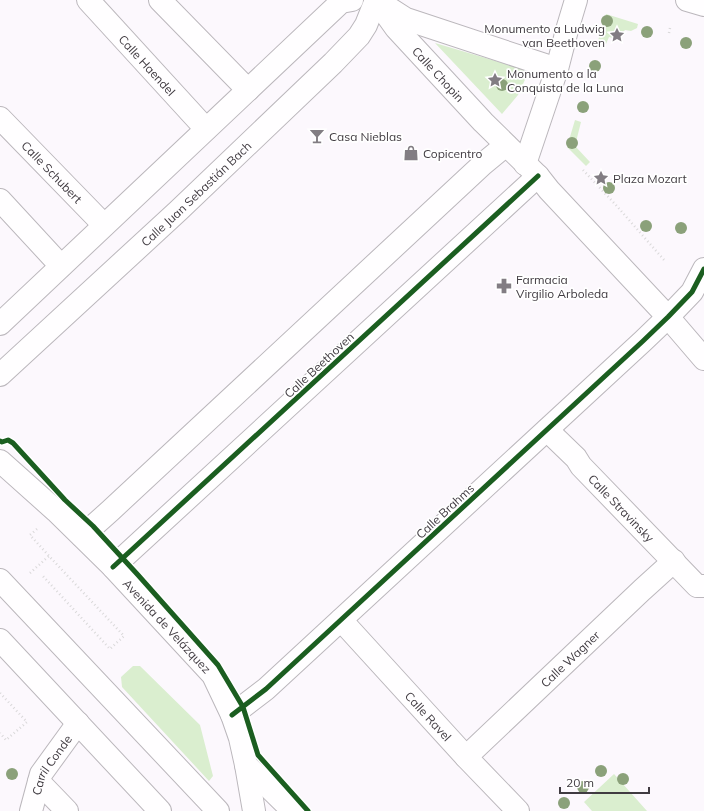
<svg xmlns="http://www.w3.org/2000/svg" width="704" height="811" viewBox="0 0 704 811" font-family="Mulish,sans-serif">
  <rect width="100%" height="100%" fill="#fcf8fd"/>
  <path fill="#daeecf" d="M 606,14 L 638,24 L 637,28 L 631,31 L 625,30 C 616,40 625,40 609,37 L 606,44 L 602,46 L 597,44 Z
    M 435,43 L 529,71 L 518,95 L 502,114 Z
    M 575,120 L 581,122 L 575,146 L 590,162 L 586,166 L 567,147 Z
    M 133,666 L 140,666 L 200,725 L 213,776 L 209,781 L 122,687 L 121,677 Z
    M 614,774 L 647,811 L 592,811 L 584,802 Z"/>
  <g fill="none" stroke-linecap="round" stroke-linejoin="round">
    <g stroke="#bbb7bc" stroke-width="24">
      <g id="minor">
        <path id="s1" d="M 88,0 L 206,129"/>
        <path d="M 160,0 L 248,90"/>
        <path id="s2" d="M 376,0 L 396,28 L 483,122 L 538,176 L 549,190 L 668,317 L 704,359"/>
        <path d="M 687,0 L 704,5"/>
        <path d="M 384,5 L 406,19 L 557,69"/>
        <path id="s3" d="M 0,118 L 104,225"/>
        <path d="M 525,164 L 557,69 L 567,30 L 576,0"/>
        <path d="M 0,200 L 61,266"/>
        <path d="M 0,324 L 341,2 L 352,0"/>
        <path id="s4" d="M 0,375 L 178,211 L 333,63 L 359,36 L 366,25 L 376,0"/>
        <path id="s5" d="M 547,430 L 576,458 L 581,466 L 697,586 L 704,586"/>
        <path id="s6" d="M 0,461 L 56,511 L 113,567 L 213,675 L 232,715 L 240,738 L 246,765 L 254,811"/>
        <path d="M 82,536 L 110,511 L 483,164 L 506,145"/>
        <path d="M 113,567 L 538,176"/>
        <path id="s7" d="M 341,620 L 466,757 L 518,811"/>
        <path d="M 232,715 L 266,689 L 643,341 L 668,317 L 692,292 L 704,269"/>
        <path id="s8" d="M 466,757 L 642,590 L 674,561"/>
        <path d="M 246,765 L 293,811"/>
        <path d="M 39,782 L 67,811"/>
        <path id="s9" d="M 31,811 L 41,774 L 78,723"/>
      </g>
    </g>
    <g stroke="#bbb7bc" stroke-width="24">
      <path id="major" d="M 0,580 L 218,811
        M 0,640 L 160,811"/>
    </g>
    <path stroke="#d9d8d9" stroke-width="2.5" stroke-dasharray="1 3" stroke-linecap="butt" d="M 669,33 L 670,28
      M 583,170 L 615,204 L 665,261
      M 37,529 L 30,535 L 49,556
      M 30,573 L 49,556 L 124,636 L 110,649 L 42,575
      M 0,693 L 27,722 L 6,740 L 0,733"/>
    <use href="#minor" stroke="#fffeff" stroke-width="22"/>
    <use href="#major" stroke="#fffeff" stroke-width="22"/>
    <g stroke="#fff" stroke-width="8">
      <path id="cycleway" d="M 0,441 L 2,442 L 8,440 L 13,443 L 65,500 L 93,526 L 138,575 L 218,665 L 243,707 L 258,755 L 308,811
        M 113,567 L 538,176
        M 232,715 L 266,689 L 643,341 L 668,317 L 692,292 L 704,269"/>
    </g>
    <use href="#cycleway" stroke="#1b5e20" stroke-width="5"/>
  </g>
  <g fill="#8ba17a">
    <circle cx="607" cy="21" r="6"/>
    <circle cx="647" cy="32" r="6"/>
    <circle cx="686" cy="43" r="6"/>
    <circle cx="595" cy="66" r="6"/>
    <circle cx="502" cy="85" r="6"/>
    <circle cx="583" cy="107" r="6"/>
    <circle cx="572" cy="143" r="6"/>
    <circle cx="609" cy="188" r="6"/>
    <circle cx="646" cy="226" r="6"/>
    <circle cx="681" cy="228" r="6"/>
    <circle cx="601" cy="771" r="6"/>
    <circle cx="12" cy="774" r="6"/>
    <circle cx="623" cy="779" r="6"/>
    <circle cx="583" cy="787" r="6"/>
    <circle cx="564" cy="803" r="6"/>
  </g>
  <defs>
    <g id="sight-bare" transform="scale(1.2)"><path d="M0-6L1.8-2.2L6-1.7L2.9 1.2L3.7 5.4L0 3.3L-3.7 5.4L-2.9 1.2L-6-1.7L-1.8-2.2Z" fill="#827d83" stroke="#fff" stroke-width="2.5" paint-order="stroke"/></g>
    <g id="bar-bare" transform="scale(1.2)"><path d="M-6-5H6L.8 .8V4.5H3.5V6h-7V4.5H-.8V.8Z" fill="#827d83" stroke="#fff" stroke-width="2.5" paint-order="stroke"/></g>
    <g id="shop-bare" transform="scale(1.2)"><path d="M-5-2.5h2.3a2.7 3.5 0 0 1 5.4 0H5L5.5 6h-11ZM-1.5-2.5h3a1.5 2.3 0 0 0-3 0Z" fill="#827d83" stroke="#fff" stroke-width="2.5" paint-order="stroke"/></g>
    <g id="pharmacy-bare" transform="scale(1.2)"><path d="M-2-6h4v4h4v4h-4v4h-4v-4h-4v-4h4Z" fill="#827d83" stroke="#fff" stroke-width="2.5" paint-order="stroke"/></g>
  </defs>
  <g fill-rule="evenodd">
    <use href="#sight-bare" x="617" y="35"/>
    <use href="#sight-bare" x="495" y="80"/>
    <use href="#bar-bare" x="317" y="136"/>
    <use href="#shop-bare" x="411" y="153"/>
    <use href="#sight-bare" x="601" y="178"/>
    <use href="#pharmacy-bare" x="504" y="286"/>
  </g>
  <g text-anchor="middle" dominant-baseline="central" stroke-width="3.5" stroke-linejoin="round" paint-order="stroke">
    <g font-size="12" fill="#403b41" stroke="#fff" text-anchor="start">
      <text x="605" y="28" text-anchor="end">Monumento a Ludwig<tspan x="605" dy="14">van Beethoven</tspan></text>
      <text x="507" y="73">Monumento a la<tspan x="507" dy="14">Conquista de la Luna</tspan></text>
      <text x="329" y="136">Casa Nieblas</text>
      <text x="423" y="153">Copicentro</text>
      <text x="613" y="178">Plaza Mozart</text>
      <text x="516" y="279">Farmacia<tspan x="516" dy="14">Virgilio Arboleda</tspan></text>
    </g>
    <g font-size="12" fill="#403b41" stroke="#fff">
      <text stroke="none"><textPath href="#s1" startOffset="88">Calle Haendel</textPath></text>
      <text stroke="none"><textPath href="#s2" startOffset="97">Calle Chopin</textPath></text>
      <text stroke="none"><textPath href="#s3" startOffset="75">Calle Schubert</textPath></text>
      <text stroke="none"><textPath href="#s4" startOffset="267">Calle Juan Sebastián Bach</textPath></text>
      <text transform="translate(319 365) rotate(-43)">Calle Beethoven</text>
      <text stroke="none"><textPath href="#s5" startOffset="108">Calle Stravinsky</textPath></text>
      <text transform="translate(445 511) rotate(-43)">Calle Brahms</text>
      <text stroke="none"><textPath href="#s6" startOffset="235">Avenida de Velázquez</textPath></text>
      <text stroke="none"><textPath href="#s8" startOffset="143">Calle Wagner</textPath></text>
      <text stroke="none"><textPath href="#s7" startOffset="130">Calle Ravel</textPath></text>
      <text stroke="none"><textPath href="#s9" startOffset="51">Carril Conde</textPath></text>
    </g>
  </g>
  <path d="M560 787v6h89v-6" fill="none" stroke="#403b41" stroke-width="2"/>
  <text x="566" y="787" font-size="12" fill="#403b41" stroke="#ffffff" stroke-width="3" paint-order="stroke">20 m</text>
</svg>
